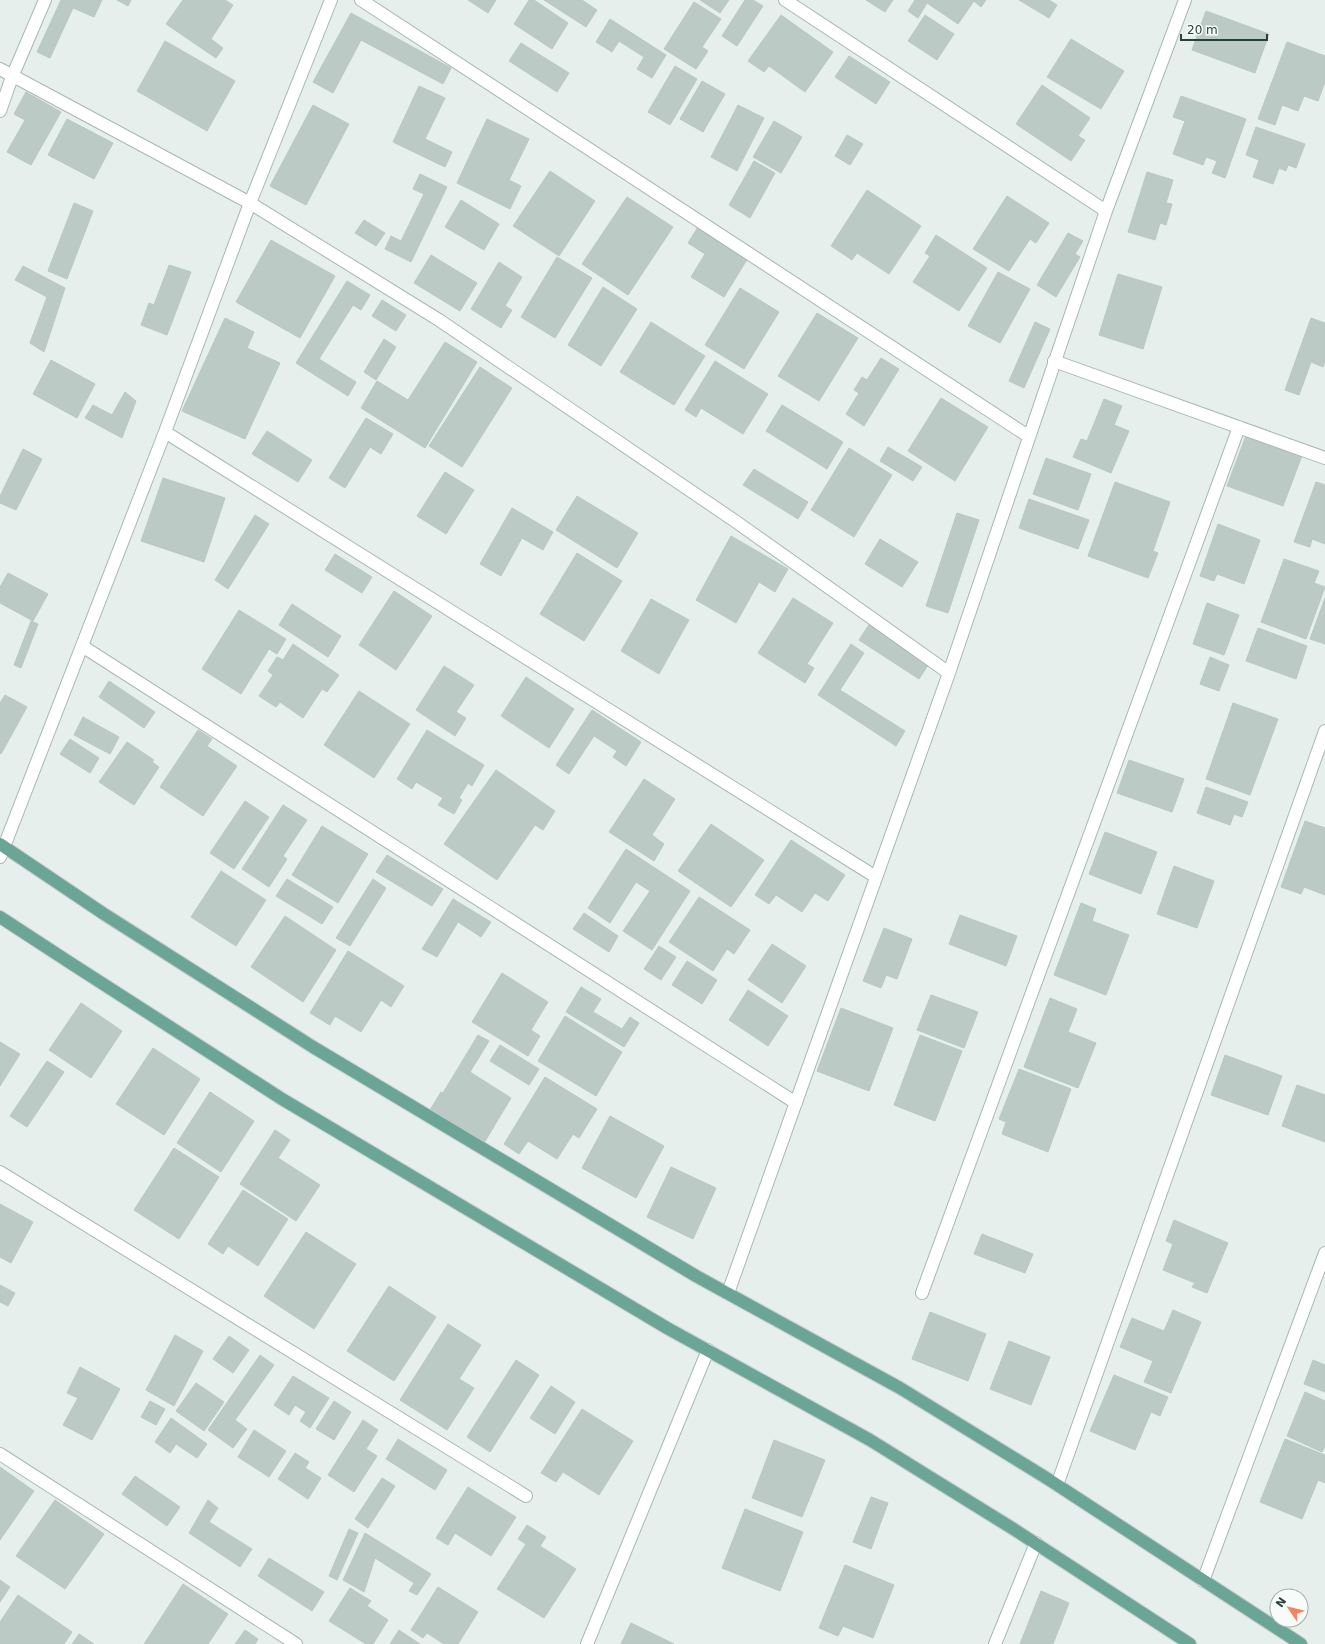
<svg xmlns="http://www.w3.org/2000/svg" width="1325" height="1644" viewBox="0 0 1325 1644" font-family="'DejaVu Sans',sans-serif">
  <rect width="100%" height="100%" fill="#e6efeb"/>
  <path fill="#bbcac4" stroke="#b8c9c2" d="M 61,0 L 102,0 L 94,17 L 73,8 L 50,58 L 37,52 Z
    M 117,0 L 131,0 L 128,6 Z
    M 183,0 L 225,0 L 233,5 L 211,39 L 223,48 L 216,58 L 166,24 Z
    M 468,0 L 496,0 L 488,13 Z
    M 529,0 L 534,0 L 568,23 L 552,49 L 514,24 Z
    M 544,0 L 582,0 L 597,10 L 586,27 Z
    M 700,0 L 729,0 L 720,13 Z
    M 745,0 L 753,0 L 763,6 L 737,46 L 722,36 Z
    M 866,0 L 893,0 L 885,12 Z
    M 915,0 L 986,0 L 981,7 L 974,1 L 958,24 L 927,3 L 918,18 L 908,11 Z
    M 1019,0 L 1049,0 L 1057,5 L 1049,18 Z
    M 694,2 L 721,19 L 702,47 L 708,51 L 696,69 L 664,49 Z
    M 1206,11 L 1269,34 L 1255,73 L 1192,50 Z
    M 351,13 L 451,68 L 443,84 L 361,40 L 333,93 L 313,82 Z
    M 781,15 L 833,52 L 805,92 L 769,66 L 764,72 L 748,61 Z
    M 925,15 L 954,34 L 937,60 L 908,41 Z
    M 610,19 L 666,55 L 652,78 L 637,69 L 644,57 L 619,41 L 612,52 L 596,42 Z
    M 1071,39 L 1124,71 L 1101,109 L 1047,77 Z
    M 165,41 L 235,81 L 207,131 L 137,91 Z
    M 1287,42 L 1325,56 L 1325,82 L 1318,101 L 1304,96 L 1298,111 L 1282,105 L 1275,125 L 1258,119 Z
    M 521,43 L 569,73 L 557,92 L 509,61 Z
    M 849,56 L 890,82 L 876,104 L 835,77 Z
    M 675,66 L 697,79 L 670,125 L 648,112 Z
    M 702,81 L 725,94 L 703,132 L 680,119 Z
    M 1042,85 L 1090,118 L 1078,136 L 1085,140 L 1071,161 L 1016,124 Z
    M 419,86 L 445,98 L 425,139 L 452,152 L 445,167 L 393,142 Z
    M 26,92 L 61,112 L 31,165 L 7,152 L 25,120 L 14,114 Z
    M 1181,96 L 1246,119 L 1225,178 L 1212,173 L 1217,161 L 1206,157 L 1203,165 L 1173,154 L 1185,121 L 1173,117 Z
    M 313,105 L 349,124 L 306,205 L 270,186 Z
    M 738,105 L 764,118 L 737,171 L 711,157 Z
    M 67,119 L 113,143 L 94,179 L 48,155 Z
    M 487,119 L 529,139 L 509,180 L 521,186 L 510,209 L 457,183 Z
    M 774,121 L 802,137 L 781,173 L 753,157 Z
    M 1256,127 L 1305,144 L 1296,168 L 1288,165 L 1286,171 L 1279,168 L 1273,184 L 1253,177 L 1259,160 L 1246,155 Z
    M 847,135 L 863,144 L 850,165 L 835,156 Z
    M 754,161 L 775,173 L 750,218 L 729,205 Z
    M 550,171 L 595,201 L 559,256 L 513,226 Z
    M 1147,172 L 1173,180 L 1166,203 L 1172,204 L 1166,225 L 1160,223 L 1155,240 L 1128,232 Z
    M 420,174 L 447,187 L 411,262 L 385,249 L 391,236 L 401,241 L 424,194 L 413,189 Z
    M 867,190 L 921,226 L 889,274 L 857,253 L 852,260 L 831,246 Z
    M 1007,196 L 1049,223 L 1036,243 L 1030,239 L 1009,271 L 973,249 Z
    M 627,197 L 673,227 L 628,295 L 582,264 Z
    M 461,200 L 499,224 L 484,250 L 445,227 Z
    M 74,203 L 93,211 L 67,279 L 48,271 Z
    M 364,220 L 385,233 L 376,246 L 355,233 Z
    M 698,227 L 748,258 L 724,297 L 691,277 L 705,254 L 688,243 Z
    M 1068,233 L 1083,241 L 1075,254 L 1080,257 L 1056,297 L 1037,285 Z
    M 936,235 L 987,268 L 959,311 L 913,282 L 930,256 L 925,253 Z
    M 271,240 L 335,276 L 300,338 L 236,302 Z
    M 431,255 L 477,283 L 460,311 L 414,283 Z
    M 557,257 L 592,278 L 555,338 L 521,317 Z
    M 499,262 L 522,277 L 505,306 L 512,310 L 501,328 L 471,309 Z
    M 169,265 L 191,272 L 167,335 L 141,325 L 149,303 L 154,305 Z
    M 23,266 L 65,288 L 44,352 L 30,343 L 47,297 L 15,280 Z
    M 998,272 L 1030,289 L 1000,343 L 968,326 Z
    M 1118,274 L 1162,287 L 1143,349 L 1099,335 Z
    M 347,281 L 370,295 L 361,310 L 353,305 L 319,359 L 356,382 L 348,396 L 296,363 Z
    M 603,287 L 637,309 L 601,366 L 568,345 Z
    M 740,288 L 779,312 L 744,369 L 705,345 Z
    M 382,300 L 406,315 L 396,331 L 372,316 Z
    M 817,313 L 858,338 L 819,401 L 778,376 Z
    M 225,318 L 254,332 L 247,348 L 280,363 L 245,439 L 182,411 Z
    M 1311,318 L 1325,323 L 1325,361 L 1323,367 L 1311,362 L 1299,395 L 1285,390 Z
    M 651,322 L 705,356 L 674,405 L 620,372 Z
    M 1035,322 L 1050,329 L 1024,388 L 1009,381 Z
    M 384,339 L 396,347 L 376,380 L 364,372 Z
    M 445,342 L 477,362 L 425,448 L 361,408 L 377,381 L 408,400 Z
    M 881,358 L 899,369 L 864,426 L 846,414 L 859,393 L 854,390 L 862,377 L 867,380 Z
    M 51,360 L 95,384 L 77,418 L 33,394 Z
    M 715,361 L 768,394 L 743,434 L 701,408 L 696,417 L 685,410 Z
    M 480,367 L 512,388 L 462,467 L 429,446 Z
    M 125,392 L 136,401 L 122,438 L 85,418 L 93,405 L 112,415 Z
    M 941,398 L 988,427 L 955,481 L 908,451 Z
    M 1104,399 L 1122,406 L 1114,425 L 1129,431 L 1111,473 L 1073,457 L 1081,439 L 1087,441 Z
    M 782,405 L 843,442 L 827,469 L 766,431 Z
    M 366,418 L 393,434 L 381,454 L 370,447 L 345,488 L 329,478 Z
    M 267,431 L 312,460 L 298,482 L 252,454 Z
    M 1247,433 L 1303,453 L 1283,506 L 1227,486 Z
    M 888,447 L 922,467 L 913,481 L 880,461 Z
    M 849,448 L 892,475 L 854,537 L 811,510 Z
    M 23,449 L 42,459 L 16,510 L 0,503 L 0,496 Z
    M 1046,458 L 1091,474 L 1078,510 L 1033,494 Z
    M 754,469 L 808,502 L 798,519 L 743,485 Z
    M 445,472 L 474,490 L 446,534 L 417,516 Z
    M 163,478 L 225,498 L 204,562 L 141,541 Z
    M 1115,482 L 1170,502 L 1153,551 L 1158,553 L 1148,578 L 1088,556 Z
    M 1316,482 L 1325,485 L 1325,544 L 1312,539 L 1310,547 L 1294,542 Z
    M 577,496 L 638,533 L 617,568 L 556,530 Z
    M 1029,499 L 1089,520 L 1078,549 L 1019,528 Z
    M 512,508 L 553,532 L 543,550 L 522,538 L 501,576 L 480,564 Z
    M 957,513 L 979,520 L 948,613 L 926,606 Z
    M 255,515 L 269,524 L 228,589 L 215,580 Z
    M 1218,524 L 1260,540 L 1244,584 L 1217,574 L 1214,581 L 1200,576 Z
    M 731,536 L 788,569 L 775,592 L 759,582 L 736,623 L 696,600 Z
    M 880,539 L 918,562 L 902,587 L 865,564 Z
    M 577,553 L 622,581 L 584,641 L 540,614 Z
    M 335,554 L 372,577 L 362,593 L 325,570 Z
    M 1284,559 L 1319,571 L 1314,583 L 1325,587 L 1306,639 L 1261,622 Z
    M 8,573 L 48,594 L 33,621 L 0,603 L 0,587 Z
    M 394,591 L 432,616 L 396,670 L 359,645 Z
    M 793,598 L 833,623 L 807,664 L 814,668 L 805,683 L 758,653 Z
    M 1325,598 L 1325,644 L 1310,639 Z
    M 651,599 L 689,620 L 659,674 L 621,651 Z
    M 1207,603 L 1239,615 L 1224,655 L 1193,644 Z
    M 292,604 L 341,636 L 328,657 L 279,625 Z
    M 239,610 L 286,639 L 277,654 L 269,649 L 241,694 L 202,669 Z
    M 31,621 L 38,624 L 21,668 L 14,665 Z
    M 870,623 L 930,662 L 919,679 L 859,640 Z
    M 1258,628 L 1307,646 L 1296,679 L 1246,661 Z
    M 293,644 L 339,675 L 327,692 L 322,689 L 303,718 L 280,702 L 276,707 L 259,696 L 273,675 L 268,671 L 277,657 L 283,660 Z
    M 851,644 L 864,653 L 840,690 L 905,731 L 896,746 L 818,695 Z
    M 1210,657 L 1229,665 L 1219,691 L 1200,684 Z
    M 444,666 L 474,685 L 456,712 L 466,718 L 455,736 L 416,710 Z
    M 526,677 L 574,709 L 549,748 L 501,716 Z
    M 109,681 L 155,712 L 144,728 L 99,697 Z
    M 359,691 L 410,724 L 374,778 L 324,745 Z
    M 5,695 L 27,707 L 1,754 L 0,753 L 0,703 Z
    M 1233,703 L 1278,719 L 1250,795 L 1206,779 Z
    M 592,710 L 641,742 L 626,766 L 613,757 L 617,751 L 594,736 L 569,774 L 556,765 Z
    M 83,717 L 119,737 L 110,754 L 74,735 Z
    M 198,730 L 212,739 L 207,746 L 237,766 L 203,816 L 160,787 Z
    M 427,730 L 484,765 L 472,786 L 468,783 L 459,798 L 462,800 L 454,814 L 438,805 L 443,798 L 416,782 L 412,789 L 397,779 Z
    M 70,739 L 99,758 L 90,773 L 60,754 Z
    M 127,742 L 154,760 L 152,762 L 159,767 L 134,805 L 99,782 Z
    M 1129,760 L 1184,779 L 1172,812 L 1117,793 Z
    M 496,770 L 555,811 L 543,830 L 535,825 L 497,880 L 444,844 Z
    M 644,779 L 675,799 L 652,835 L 664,844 L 654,861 L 609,832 Z
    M 1206,787 L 1248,802 L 1242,817 L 1234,814 L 1230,825 L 1197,813 Z
    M 245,801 L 269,817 L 234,869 L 210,853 Z
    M 283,805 L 307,820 L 283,856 L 287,859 L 269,887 L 242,869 Z
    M 1305,821 L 1325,828 L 1325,895 L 1304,887 L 1301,894 L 1281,887 Z
    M 711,824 L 764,860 L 731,907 L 678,871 Z
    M 322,826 L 368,854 L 338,903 L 292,875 Z
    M 1105,832 L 1157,852 L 1141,894 L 1089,874 Z
    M 791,840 L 845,875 L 828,901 L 815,893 L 802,912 L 776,895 L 769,904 L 755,895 Z
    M 626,849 L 690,891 L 652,950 L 623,931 L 650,891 L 636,882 L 610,923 L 588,908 Z
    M 387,855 L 443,889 L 432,906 L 376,872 Z
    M 1174,866 L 1214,881 L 1197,928 L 1157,914 Z
    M 221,871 L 266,900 L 236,946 L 191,917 Z
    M 287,879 L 333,907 L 322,924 L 276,896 Z
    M 373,879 L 386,888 L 350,946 L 336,938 Z
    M 699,897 L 750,930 L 734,954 L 727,949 L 713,971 L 669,942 Z
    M 453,899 L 491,922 L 481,937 L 458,922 L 437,957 L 422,949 Z
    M 1081,903 L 1096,909 L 1092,921 L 1129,935 L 1106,995 L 1054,975 Z
    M 584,913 L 618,936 L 609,952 L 573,929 Z
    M 960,915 L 1017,936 L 1006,966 L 949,944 Z
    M 285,916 L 336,950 L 303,1002 L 251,967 Z
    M 884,928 L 912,939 L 897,979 L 886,975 L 881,988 L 863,981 Z
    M 772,944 L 806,966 L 782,1003 L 748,980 Z
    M 659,946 L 676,957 L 661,980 L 644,969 Z
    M 348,951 L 404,986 L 391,1007 L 381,1000 L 361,1032 L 335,1016 L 330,1025 L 310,1013 Z
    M 687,961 L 717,980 L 702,1004 L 672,985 Z
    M 502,973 L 548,1002 L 531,1030 L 540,1036 L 528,1056 L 472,1022 Z
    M 581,987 L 601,999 L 593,1012 L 622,1029 L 630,1017 L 639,1023 L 624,1047 L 566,1012 Z
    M 748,990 L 788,1016 L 768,1046 L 729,1020 Z
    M 931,995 L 978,1012 L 964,1048 L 917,1030 Z
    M 1050,998 L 1077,1009 L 1068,1032 L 1096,1043 L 1078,1088 L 1024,1067 Z
    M 81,1003 L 122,1031 L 91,1078 L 49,1050 Z
    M 841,1008 L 893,1028 L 869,1091 L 817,1071 Z
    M 565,1016 L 622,1052 L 596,1096 L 538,1061 Z
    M 478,1035 L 489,1041 L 470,1072 L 511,1098 L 484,1143 L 430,1110 L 441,1092 L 443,1093 Z
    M 920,1035 L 962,1051 L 935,1121 L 894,1105 Z
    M 0,1042 L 20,1054 L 0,1086 Z
    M 500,1045 L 539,1069 L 529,1085 L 490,1061 Z
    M 153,1048 L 200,1079 L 164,1135 L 116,1104 Z
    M 1225,1055 L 1282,1076 L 1268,1115 L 1211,1095 Z
    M 47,1061 L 64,1072 L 27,1127 L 10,1116 Z
    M 1019,1069 L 1071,1089 L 1048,1152 L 1002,1134 L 1006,1122 L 999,1119 Z
    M 545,1077 L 597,1109 L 579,1138 L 573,1134 L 557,1159 L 528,1141 L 519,1154 L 504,1144 Z
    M 1297,1085 L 1325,1095 L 1325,1142 L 1282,1126 Z
    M 210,1092 L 254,1121 L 221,1172 L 177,1143 Z
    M 610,1116 L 664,1146 L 636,1198 L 582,1168 Z
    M 275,1130 L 290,1140 L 278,1158 L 320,1185 L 296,1221 L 240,1184 Z
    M 174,1148 L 219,1177 L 179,1239 L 134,1210 Z
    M 671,1167 L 716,1188 L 693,1239 L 647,1217 Z
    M 243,1190 L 288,1219 L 258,1266 L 228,1246 L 223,1254 L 208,1244 Z
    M 0,1204 L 33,1222 L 11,1263 L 0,1257 Z
    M 1174,1220 L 1228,1243 L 1207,1293 L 1192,1287 L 1195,1283 L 1163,1270 L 1173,1244 L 1166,1241 Z
    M 306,1232 L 356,1264 L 314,1329 L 264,1296 Z
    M 982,1234 L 1033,1254 L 1025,1273 L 974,1254 Z
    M 0,1285 L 15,1293 L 8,1306 L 0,1302 Z
    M 389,1286 L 436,1317 L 394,1381 L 347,1351 Z
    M 1173,1310 L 1201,1322 L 1171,1393 L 1144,1382 L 1153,1361 L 1120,1347 L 1132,1318 L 1164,1331 Z
    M 930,1312 L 986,1334 L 968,1381 L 912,1359 Z
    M 448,1324 L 481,1345 L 459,1379 L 474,1388 L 447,1430 L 400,1400 Z
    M 175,1335 L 203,1351 L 174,1406 L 146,1390 Z
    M 229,1336 L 249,1350 L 233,1373 L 213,1359 Z
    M 1009,1341 L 1050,1357 L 1031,1405 L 990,1389 Z
    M 260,1355 L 274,1365 L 235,1420 L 247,1429 L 233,1448 L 208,1430 Z
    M 516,1360 L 539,1375 L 490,1452 L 467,1437 Z
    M 1313,1360 L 1325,1365 L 1325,1392 L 1304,1384 Z
    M 80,1367 L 120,1389 L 92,1440 L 63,1425 L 78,1398 L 67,1393 Z
    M 1114,1375 L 1168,1397 L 1160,1416 L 1151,1412 L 1135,1450 L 1090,1431 Z
    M 293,1376 L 329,1398 L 310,1428 L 300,1421 L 306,1412 L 295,1405 L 289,1415 L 274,1405 Z
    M 196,1383 L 224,1402 L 204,1431 L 176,1411 Z
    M 551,1386 L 575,1402 L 555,1434 L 530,1418 Z
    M 1305,1392 L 1325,1401 L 1325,1446 L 1322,1452 L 1287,1436 Z
    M 150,1401 L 165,1409 L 156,1425 L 141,1417 Z
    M 334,1401 L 351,1412 L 334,1440 L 316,1429 Z
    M 582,1409 L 633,1441 L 599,1495 L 563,1472 L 556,1482 L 541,1473 Z
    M 171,1418 L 207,1444 L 197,1458 L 176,1444 L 170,1453 L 155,1442 Z
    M 363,1420 L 378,1430 L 366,1449 L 377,1456 L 354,1492 L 328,1475 Z
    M 254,1430 L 286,1451 L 269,1477 L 238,1457 Z
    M 398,1439 L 447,1470 L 435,1490 L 386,1459 Z
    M 1285,1439 L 1325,1455 L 1325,1483 L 1318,1480 L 1302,1519 L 1260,1502 Z
    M 774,1440 L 825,1460 L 802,1517 L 752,1498 Z
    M 295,1453 L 309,1462 L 305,1468 L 321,1478 L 308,1499 L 278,1479 Z
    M 0,1467 L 34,1491 L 0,1540 Z
    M 135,1476 L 180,1507 L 167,1526 L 122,1494 Z
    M 382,1478 L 395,1486 L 368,1528 L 355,1519 Z
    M 468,1487 L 516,1517 L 491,1556 L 455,1533 L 448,1545 L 436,1538 Z
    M 871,1497 L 888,1503 L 871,1549 L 853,1542 Z
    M 55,1500 L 104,1534 L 65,1589 L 16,1556 Z
    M 208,1500 L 218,1508 L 209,1522 L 252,1549 L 240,1567 L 189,1533 Z
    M 745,1509 L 803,1532 L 780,1591 L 722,1568 Z
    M 527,1525 L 546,1537 L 540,1546 L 576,1569 L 544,1618 L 497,1589 L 526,1544 L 518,1539 Z
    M 349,1529 L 358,1533 L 337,1580 L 329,1576 Z
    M 365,1533 L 431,1574 L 417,1595 L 409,1591 L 414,1583 L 375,1558 L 364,1592 L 343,1580 Z
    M 269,1558 L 324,1592 L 312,1611 L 258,1576 Z
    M 845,1565 L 894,1585 L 873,1638 L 843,1626 L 838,1636 L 819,1628 Z
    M 0,1580 L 10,1587 L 0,1602 Z
    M 183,1584 L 228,1614 L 208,1644 L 144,1644 Z
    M 438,1587 L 478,1612 L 458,1644 L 444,1644 L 427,1633 L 423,1638 L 411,1630 Z
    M 350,1588 L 371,1601 L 367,1606 L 388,1620 L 373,1644 L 366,1644 L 329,1621 Z
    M 1041,1591 L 1069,1603 L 1053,1644 L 1020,1644 Z
    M 18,1595 L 72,1632 L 64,1644 L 0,1644 L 0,1622 Z
    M 631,1623 L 674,1644 L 621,1644 Z
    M 245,1630 L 258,1639 L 255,1644 L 235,1644 Z
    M 399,1630 L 420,1644 L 390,1644 Z
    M 79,1634 L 94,1644 L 72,1644 Z"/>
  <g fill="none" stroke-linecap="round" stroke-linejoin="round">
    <g stroke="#a8b8b2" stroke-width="14">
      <path id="minor" d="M 361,0 L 1028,436
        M 785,0 L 1106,211
        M 0,69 L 250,203 L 439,320 L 735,521 L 949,673
        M 0,111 L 12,77 L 45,0
        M 1054,361 L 1325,458
        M 165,432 L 876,877
        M 82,646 L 796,1103
        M 0,857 L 165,432 L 250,203 L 331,0
        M 0,1172 L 526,1496
        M 728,1293 L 949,673 L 1106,211 L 1185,0
        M 922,1293 L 1239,427
        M 0,1454 L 296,1644
        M 1057,1485 L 1325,731
        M 1203,1581 L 1325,1253
        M 587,1644 L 708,1350
        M 995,1644 L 1036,1543"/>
    </g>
    <g stroke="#c2cac8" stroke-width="14">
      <path id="major" d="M 0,844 L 104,914 L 313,1047 L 696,1276 L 900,1388 L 1048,1479 L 1301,1644
        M 0,917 L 72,964 L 282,1099 L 667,1328 L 870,1440 L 1015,1530 L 1190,1644"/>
    </g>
    <use href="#minor" stroke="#fff" stroke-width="12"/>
    <use href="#major" stroke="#6aa596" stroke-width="12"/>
  </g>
  <g transform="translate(1289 1608) rotate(305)"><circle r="19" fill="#f7fbf9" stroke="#a3b1ad"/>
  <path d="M0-3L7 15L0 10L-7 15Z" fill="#f4845f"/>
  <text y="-6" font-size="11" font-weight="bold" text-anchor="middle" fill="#24423a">N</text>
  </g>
  <path d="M1181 34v6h86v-6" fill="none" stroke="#24423a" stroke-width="2"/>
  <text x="1187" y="34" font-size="12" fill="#24423a" stroke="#f7fbf9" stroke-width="3" paint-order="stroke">20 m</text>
</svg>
